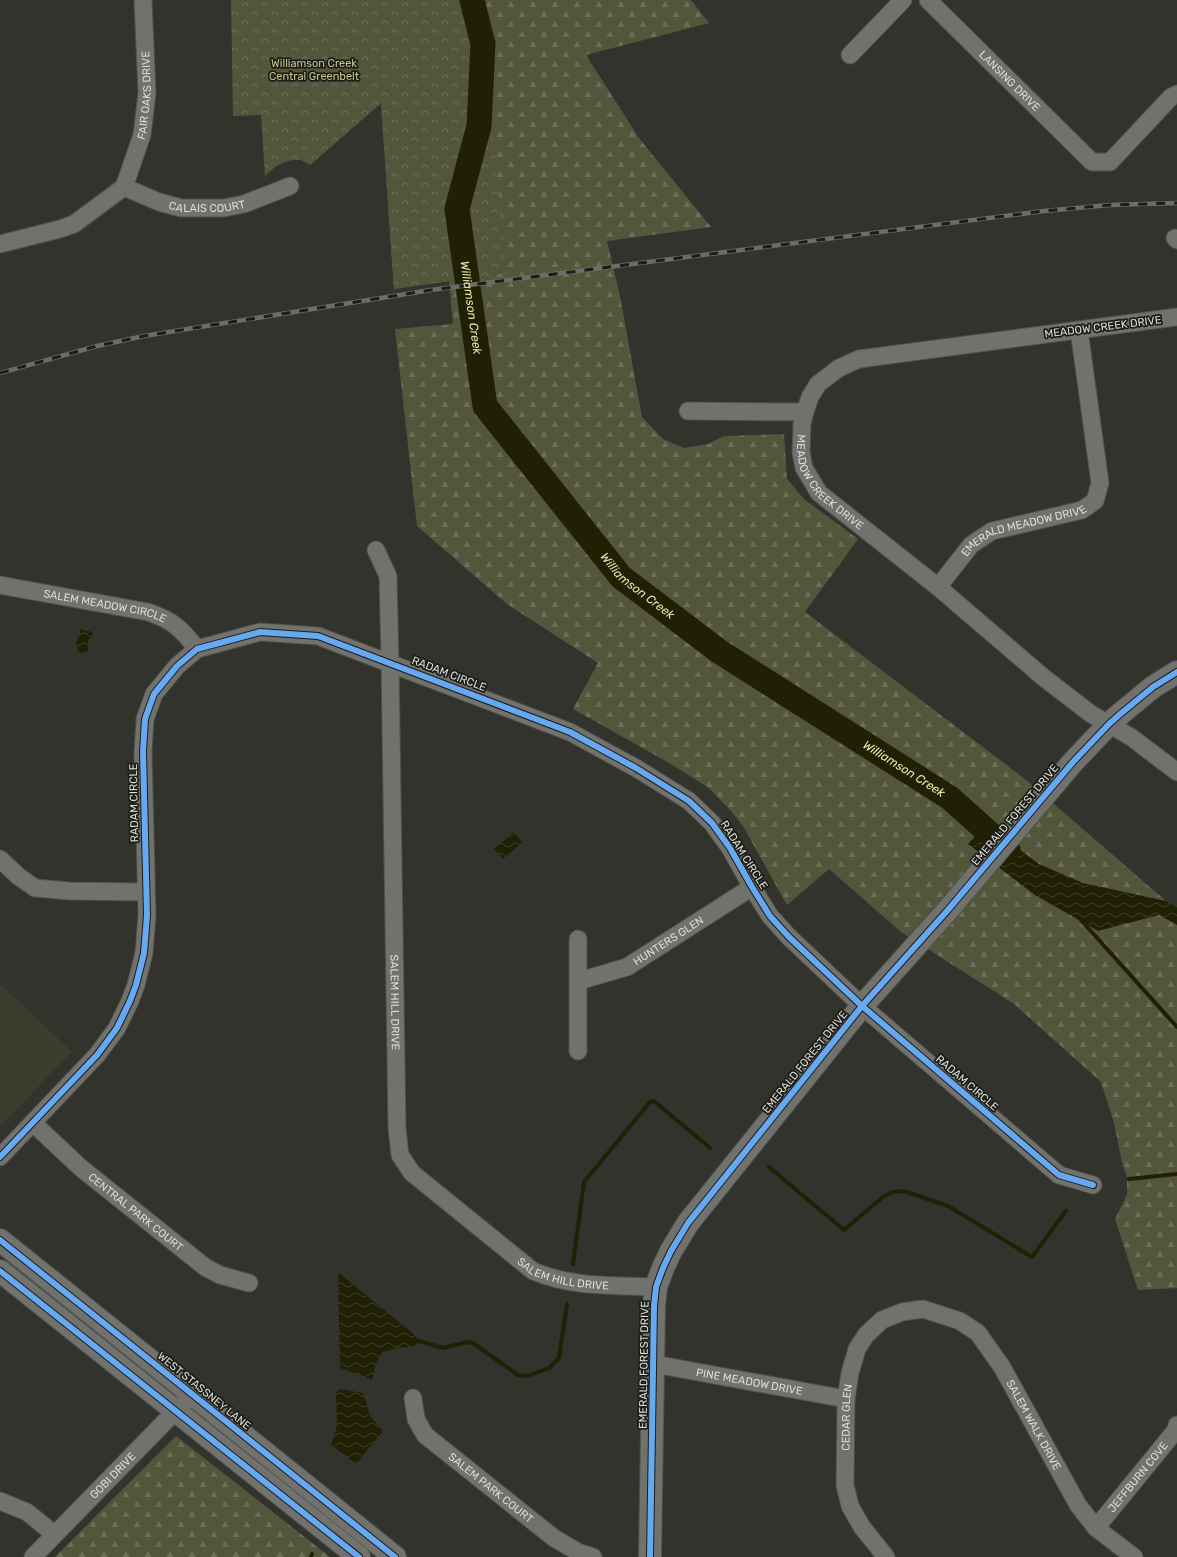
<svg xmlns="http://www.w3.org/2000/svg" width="1177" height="1557" viewBox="0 0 1177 1557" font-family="Rubik,sans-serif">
  <defs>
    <pattern id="forest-firs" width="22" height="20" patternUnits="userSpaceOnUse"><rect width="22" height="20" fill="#54563b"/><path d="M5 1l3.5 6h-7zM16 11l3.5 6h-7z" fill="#6c6e57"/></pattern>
    <pattern id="park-crowns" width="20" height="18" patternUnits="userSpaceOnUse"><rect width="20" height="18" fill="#54563b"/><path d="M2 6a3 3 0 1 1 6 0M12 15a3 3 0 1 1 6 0" fill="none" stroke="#6c6e57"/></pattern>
    <pattern id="water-waves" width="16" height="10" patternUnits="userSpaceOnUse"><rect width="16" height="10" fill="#202004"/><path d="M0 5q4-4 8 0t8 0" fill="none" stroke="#404028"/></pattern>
  </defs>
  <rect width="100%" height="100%" fill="#33332e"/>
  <path fill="#3d3d2e" d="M 0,984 L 72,1052 L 0,1126 Z"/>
  <path fill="url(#forest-firs)" d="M 280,0 L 691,0 L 709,23 L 586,55 L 639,138 L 711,227 L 607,241 L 620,296 L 642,417 L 663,439 L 684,448 L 708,444 L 724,436 L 784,434 L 787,479 L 804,499 L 858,539 L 805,612 L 1025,779 L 1166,901 L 1177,907 L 1177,1288 L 1138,1290 L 1115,1219 L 1127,1195 L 1127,1177 L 1122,1162 L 1114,1123 L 1101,1082 L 1014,1004 L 901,932 L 829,869 L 787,905 L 743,826 L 731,811 L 709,788 L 671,764 L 573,709 L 598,663 L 507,604 L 417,526 L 395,329 L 453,324 L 449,281 L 394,289 L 381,103 L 310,165 L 302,160 L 293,160 Z
    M 176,1436 L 330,1557 L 55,1557 Z"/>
  <path fill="url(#park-crowns)" d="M 231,0 L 477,0 L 481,17 L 507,273 L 394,289 L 381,103 L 310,165 C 307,163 304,161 301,160 C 289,157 273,167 265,176 L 261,115 L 233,116 Z"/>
  <path fill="url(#water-waves)" d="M 80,628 L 83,630 L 93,632 L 92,637 L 88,640 L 88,651 L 82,653 L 78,651 L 76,643 L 81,632 L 79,630 Z
    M 986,824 L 1039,864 L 1083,883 L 1166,901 L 1177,907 L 1177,925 L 1159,915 L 1098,931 L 1035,895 L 968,844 Z
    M 514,832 L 522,843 L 503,859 L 494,849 Z
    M 338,1272 L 416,1336 L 417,1346 L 398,1348 L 382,1352 L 376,1363 L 372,1380 L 340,1368 Z
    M 339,1389 L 363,1393 L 371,1417 L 383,1431 L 356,1464 L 331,1445 L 337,1426 L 336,1393 Z"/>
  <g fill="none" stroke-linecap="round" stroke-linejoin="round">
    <path stroke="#202004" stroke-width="4" d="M 1081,920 L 1177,1027
      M 769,1167 L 844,1230 L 883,1197 L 893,1192 L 904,1191 L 948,1206 L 1032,1257 L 1066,1211
      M 1129,1179 L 1177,1174
      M 573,1264 L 584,1182 L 650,1102 L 654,1101 L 710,1148
      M 412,1339 L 443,1348 L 468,1342 L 473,1343 L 518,1375 L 528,1376 L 549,1368 L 559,1358 L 567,1304
      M 311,1557 L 312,1554"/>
    <path stroke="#202004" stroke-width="25" id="s1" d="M 472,0 L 483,44 L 479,126 L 457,209 L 485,406 L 621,577 L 720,652 L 950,798 L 1008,850"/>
    <g stroke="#51514c" stroke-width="19">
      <g id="street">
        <path id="s2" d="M 928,0 L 1092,162 L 1110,162 L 1171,97 L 1177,94"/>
        <path d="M 850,55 L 903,0"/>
        <path id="s3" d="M 124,187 L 142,135 L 147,93 L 143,0"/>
        <path id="s4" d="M 124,187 L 159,202 L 181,208 L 224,208 L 244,204 L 290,186"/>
        <path d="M 1175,238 L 1177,240"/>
        <path d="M 0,244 L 60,229 L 74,224 L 124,187"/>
        <path id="s5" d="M 1177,317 L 859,359 L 839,368 L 818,384 L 810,397 L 805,412 L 802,424 L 801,452 L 804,468 L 819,493 L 938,587 L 1043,677 L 1091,714 L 1131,737 L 1177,772"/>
        <path d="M 688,411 L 805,412"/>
        <path id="s6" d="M 376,550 L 388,576 L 390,662 L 397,1128 L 400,1155 L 412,1173 L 533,1271 C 573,1288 614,1285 656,1287"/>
        <path id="s7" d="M 0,585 L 148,612 C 172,620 181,628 197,649"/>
        <path id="s8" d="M 938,587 L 971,545 L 992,531 L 1082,510 L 1095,501 L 1100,483 L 1079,330"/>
        <path d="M 0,859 L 18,876 L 35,888 L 70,891 L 146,892"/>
        <path id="s9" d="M 579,981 L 627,967 L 752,887"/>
        <path d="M 578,1051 L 578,939"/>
        <path id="s10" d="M 33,1123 L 81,1168 L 205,1267 L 220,1275 L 249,1283"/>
        <path d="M 0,1157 L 97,1055 L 117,1028 L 130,1001 L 136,985 L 144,953 L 147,915 L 143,752 L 145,719 L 154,694 L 177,666 L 197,649 L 260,632 L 318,636 L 570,732 L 636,768 L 689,801 L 712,823 L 730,848 L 752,887 L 770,916 L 789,937 L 862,1006 L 1059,1175 L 1093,1185"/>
        <path id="s11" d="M 654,1364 L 846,1399"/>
        <path id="s12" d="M 413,1398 L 416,1419 L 425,1435 L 554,1538 L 578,1552 L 593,1557"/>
        <path d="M 0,1501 L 27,1512 L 54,1534"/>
        <path id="s13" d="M 1096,1528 L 1176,1430 L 1177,1425"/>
        <path id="s14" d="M 33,1557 L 192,1394"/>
        <path id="s15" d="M 886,1557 L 862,1527 L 850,1506 L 845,1485 L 846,1399 L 850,1373 L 857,1349 L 866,1335 L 882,1320 L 902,1312 L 923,1309 L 960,1321 L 978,1333 L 1002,1367 L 1078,1505 L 1096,1528 L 1134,1557"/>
      </g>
    </g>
    <g stroke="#51514c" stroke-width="24">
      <path id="secondary" d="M 0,1240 L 395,1557
        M 0,1271 L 359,1557
        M 650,1557 L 654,1306 L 656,1287 L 663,1268 L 671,1251 L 688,1223 L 862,1006 L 947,911 L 1073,762 L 1109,724 L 1119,715 L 1153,687 L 1177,672"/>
    </g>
    <use href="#street" stroke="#71716d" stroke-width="17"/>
    <use href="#secondary" stroke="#71716d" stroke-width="22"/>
    <g stroke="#6c6d69" stroke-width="4.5">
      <path id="rail" d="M 0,373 L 97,346 L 144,336 L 431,290 L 1044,211 L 1110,205 L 1177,203"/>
    </g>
    <use href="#rail" stroke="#1d1d18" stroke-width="3" stroke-dasharray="9" stroke-linecap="butt"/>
    <g stroke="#1d1d18" stroke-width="8">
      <path id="cycleway" d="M 0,1157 L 97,1055 L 117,1028 L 130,1001 L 136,985 L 144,953 L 147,915 L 143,752 L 145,719 L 154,694 L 177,666 L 197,649 L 260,632 L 318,636 L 570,732 L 636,768 L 689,801 L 712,823 L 730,848 L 752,887 L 770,916 L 789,937 L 862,1006 L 1059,1175 L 1093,1185
        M 0,1240 L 395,1557
        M 0,1271 L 359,1557
        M 650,1557 L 654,1306 L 656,1287 L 663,1268 L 671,1251 L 688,1223 L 862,1006 L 947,911 L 1073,762 L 1109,724 L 1119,715 L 1153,687 L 1177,672"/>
    </g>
    <use href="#cycleway" stroke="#66a8f1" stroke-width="6"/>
  </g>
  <g text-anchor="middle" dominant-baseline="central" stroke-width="3.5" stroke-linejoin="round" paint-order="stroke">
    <g font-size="11" fill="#c3c688" stroke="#1d1d18">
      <text x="314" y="63">Williamson Creek<tspan x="314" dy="13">Central Greenbelt</tspan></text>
    </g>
    <g font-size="11" fill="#dcddd6" stroke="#1d1d18">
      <text stroke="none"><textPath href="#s2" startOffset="115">LANSING DRIVE</textPath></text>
      <text stroke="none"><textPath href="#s3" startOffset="95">FAIR OAKS DRIVE</textPath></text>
      <text stroke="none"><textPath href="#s4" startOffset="87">CALAIS COURT</textPath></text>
      <text transform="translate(1103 327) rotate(-7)">MEADOW CREEK DRIVE</text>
      <text stroke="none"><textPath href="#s5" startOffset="482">MEADOW CREEK DRIVE</textPath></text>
      <text stroke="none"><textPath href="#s8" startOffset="108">EMERALD MEADOW DRIVE</textPath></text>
      <text stroke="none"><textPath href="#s7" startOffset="107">SALEM MEADOW CIRCLE</textPath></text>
      <text transform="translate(449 674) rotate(21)">RADAM CIRCLE</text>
      <text transform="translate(134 803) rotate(-91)">RADAM CIRCLE</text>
      <text transform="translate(1015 815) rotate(-50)">EMERALD FOREST DRIVE</text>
      <text transform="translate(744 855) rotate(58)">RADAM CIRCLE</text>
      <text stroke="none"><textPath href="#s9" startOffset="99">HUNTERS GLEN</textPath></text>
      <text stroke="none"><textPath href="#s6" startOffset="455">SALEM HILL DRIVE</textPath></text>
      <text transform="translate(805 1062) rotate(-51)">EMERALD FOREST DRIVE</text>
      <text transform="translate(967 1083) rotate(41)">RADAM CIRCLE</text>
      <text stroke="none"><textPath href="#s10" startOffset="136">CENTRAL PARK COURT</textPath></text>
      <text stroke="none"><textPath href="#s6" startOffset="815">SALEM HILL DRIVE</textPath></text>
      <text transform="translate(644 1365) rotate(-89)">EMERALD FOREST DRIVE</text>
      <text stroke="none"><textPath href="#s11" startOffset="97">PINE MEADOW DRIVE</textPath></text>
      <text transform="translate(204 1391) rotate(39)">WEST STASSNEY LANE</text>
      <text stroke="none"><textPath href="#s15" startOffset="152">CEDAR GLEN</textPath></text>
      <text stroke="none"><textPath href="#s15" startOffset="471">SALEM WALK DRIVE</textPath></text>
      <text stroke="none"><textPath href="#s14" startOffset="114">GOBI DRIVE</textPath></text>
      <text stroke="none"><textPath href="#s13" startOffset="66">JEFFBURN COVE</textPath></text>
      <text stroke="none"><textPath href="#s12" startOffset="124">SALEM PARK COURT</textPath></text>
    </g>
    <g font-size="12" font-style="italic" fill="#e5e8a9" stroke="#1d1d18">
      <text stroke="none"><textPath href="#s1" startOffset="313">Williamson Creek</textPath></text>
      <text stroke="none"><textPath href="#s1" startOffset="649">Williamson Creek</textPath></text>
      <text stroke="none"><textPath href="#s1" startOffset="973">Williamson Creek</textPath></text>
    </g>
  </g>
</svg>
